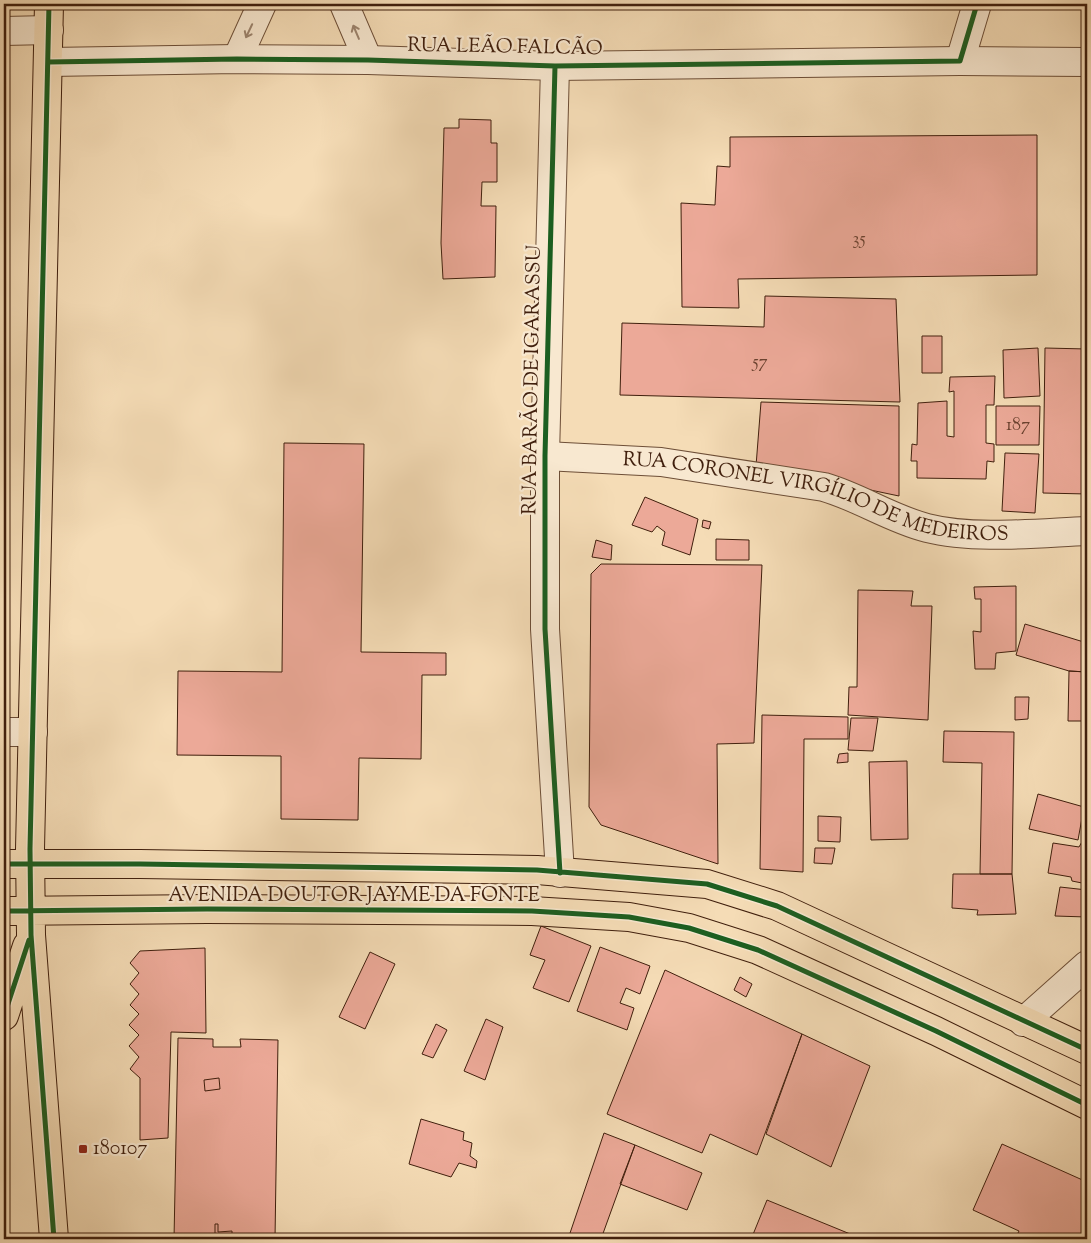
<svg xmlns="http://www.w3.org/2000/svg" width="1091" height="1243" viewBox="0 0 1091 1243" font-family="'Sorts Mill Goudy',serif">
  <rect width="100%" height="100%" fill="#f5dcb6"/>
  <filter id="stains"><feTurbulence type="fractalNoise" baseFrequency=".004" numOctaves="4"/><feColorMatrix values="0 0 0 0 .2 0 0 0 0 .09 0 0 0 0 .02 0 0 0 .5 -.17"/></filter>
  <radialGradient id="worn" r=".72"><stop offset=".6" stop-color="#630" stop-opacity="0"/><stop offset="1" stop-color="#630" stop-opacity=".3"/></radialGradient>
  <path fill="#eca998" stroke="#401f0d" d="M 459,119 L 491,120 L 491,143 L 497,143 L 497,182 L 482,182 L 481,206 L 496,206 L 495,277 L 443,279 L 441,243 L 444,128 L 459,128 Z
    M 1037,135 L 1037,275 L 738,279 L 739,308 L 682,307 L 681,203 L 715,205 L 717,166 L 730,167 L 730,137 Z
    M 765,296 L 896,299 L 900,402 L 620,395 L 622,323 L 764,327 Z
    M 922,336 L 942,336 L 942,373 L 922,373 Z
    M 1038,348 L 1040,396 L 1004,398 L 1003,350 Z
    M 1045,348 L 1087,349 L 1087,494 L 1043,493 Z
    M 995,376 L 994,405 L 986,405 L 986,443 L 994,444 L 994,462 L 987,461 L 986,479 L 917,478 L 917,461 L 911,461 L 912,444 L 917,445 L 918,403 L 947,401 L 947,436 L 954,437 L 954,391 L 949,392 L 950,377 Z
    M 761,402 L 899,406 L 899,496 L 756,466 Z
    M 996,406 L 1040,406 L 1039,445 L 996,445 Z
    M 284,443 L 364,444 L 361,652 L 446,653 L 446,675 L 422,675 L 421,759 L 359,758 L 358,820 L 281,819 L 281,756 L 177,755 L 178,671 L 282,672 Z
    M 1005,453 L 1039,454 L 1035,513 L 1002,511 Z
    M 645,497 L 698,519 L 690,555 L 662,545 L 665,532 L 657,526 L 652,532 L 632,525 Z
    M 703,520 L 711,522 L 709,529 L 702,527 Z
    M 716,539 L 749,540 L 749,560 L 716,560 Z
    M 596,540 L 612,545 L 611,560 L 592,557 Z
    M 601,564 L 762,565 L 754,743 L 717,744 L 718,864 L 601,825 L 589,807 L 591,574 Z
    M 1016,586 L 1016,651 L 996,653 L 995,669 L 975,669 L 973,631 L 981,632 L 981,599 L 975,599 L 974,587 Z
    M 858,590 L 913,591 L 911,606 L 932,606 L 928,720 L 848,715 L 849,687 L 857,687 Z
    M 1025,624 L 1087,643 L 1087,672 L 1069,671 L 1016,655 Z
    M 1069,671 L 1087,672 L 1087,721 L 1068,721 Z
    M 1015,697 L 1029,697 L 1028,719 L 1015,720 Z
    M 762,715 L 848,717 L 848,739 L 804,739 L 803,872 L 760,869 Z
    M 851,718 L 878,718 L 873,751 L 848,750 Z
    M 944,731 L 1014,732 L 1012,874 L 980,874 L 982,763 L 943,762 Z
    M 848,753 L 848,762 L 837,763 L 839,754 Z
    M 907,761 L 908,839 L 871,840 L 869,762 Z
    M 1038,794 L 1084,807 L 1078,840 L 1029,829 Z
    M 818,816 L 841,817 L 840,842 L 818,841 Z
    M 1083,840 L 1087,842 L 1087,884 L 1072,881 L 1071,877 L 1048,873 L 1053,843 L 1079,847 Z
    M 815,848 L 835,848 L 832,864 L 814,863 Z
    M 953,874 L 1012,874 L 1016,914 L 977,915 L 978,910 L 952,908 Z
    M 1060,887 L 1087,890 L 1087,917 L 1055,916 Z
    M 541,926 L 591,946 L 569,1002 L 533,988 L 545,960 L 530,955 Z
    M 600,947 L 650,966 L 640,994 L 626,988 L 620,1003 L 634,1008 L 627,1030 L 577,1011 Z
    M 205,948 L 206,1033 L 171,1032 L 168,1138 L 140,1140 L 140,1078 L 130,1069 L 139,1057 L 129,1046 L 139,1035 L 129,1025 L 139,1014 L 130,1005 L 139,994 L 130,984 L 139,973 L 130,963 L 140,951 Z
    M 370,952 L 395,964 L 365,1029 L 339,1017 Z
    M 665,970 L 802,1034 L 757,1155 L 710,1134 L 702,1153 L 607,1114 Z
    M 740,977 L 752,984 L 746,997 L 734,990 Z
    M 486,1019 L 503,1027 L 485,1080 L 464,1071 Z
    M 436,1024 L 447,1030 L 433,1058 L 422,1054 Z
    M 802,1034 L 870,1066 L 831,1167 L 766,1134 Z
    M 178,1038 L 213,1039 L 213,1047 L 241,1047 L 240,1039 L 278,1040 L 275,1239 L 174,1239 Z
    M 219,1078 L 220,1089 L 205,1091 L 204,1080 Z
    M 421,1119 L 464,1132 L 463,1140 L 472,1143 L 470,1156 L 477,1161 L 476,1168 L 459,1163 L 451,1177 L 409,1164 Z
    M 604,1133 L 635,1145 L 601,1239 L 568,1239 Z
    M 1002,1144 L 1087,1182 L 1087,1239 L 1015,1239 L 1019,1231 L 973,1210 Z
    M 635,1145 L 702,1173 L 687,1210 L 620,1184 Z
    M 767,1200 L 860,1238 L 859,1239 L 757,1239 L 752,1237 Z
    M 215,1224 L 218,1224 L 218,1232 L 232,1231 L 232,1239 L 215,1239 Z"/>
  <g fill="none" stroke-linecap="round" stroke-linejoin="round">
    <g stroke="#6d4e37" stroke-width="30">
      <g id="minor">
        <path d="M 344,4 L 368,60"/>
        <path d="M 4,31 L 49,30"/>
        <path d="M 237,59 L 262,4"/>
        <path d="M 960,61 L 977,4"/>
        <path d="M 49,62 L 237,59 L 368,60 L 555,66 L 960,61 L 1087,62"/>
        <path d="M 555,66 L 545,456 L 545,629 L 560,873"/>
        <path id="s1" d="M 545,456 L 661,462 L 824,487 C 859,497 891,519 927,528 C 974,540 1038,533 1087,531"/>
        <path d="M 4,732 L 33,732"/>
        <path d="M 1023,1022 L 1087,965"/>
      </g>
    </g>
    <g stroke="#401f0d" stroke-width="30">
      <path id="major" d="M 49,4 L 30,849 L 31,935 L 54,1239
        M 4,864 L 140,864 L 537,870 L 707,884 L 777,906 L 1087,1050
        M 4,911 L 207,909 L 532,911 L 629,917 L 689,928 L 758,950 L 936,1031 L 1087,1105
        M 4,1016 L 27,946"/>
    </g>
    <use href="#minor" stroke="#f8e8d0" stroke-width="28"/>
    <use href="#major" stroke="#f5dcb6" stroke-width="28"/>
    <g stroke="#f8e8d0" stroke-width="8">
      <path id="cycleway" d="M 49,4 L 30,849 L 31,935 L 54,1239
        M 49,62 L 237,59 L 368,60 L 555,66 L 960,61 L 977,4
        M 555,66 L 545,456 L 545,629 L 560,873
        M 4,864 L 140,864 L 537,870 L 707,884 L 777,906 L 1087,1050
        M 4,911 L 207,909 L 532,911 L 629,917 L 689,928 L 758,950 L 936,1031 L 1087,1105
        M 4,1016 L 29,940"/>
    </g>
    <use href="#cycleway" stroke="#1b5e20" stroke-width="5"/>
  </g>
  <defs><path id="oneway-shaft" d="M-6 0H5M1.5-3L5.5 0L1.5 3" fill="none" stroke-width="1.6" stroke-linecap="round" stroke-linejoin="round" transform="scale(1.25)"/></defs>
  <g stroke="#9c846e">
    <use href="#oneway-shaft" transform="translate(249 31) rotate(115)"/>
    <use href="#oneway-shaft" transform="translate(356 32) rotate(-113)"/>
  </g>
  <rect fill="#8f2418" stroke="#f8e8d0" stroke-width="2" x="78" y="1144" width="10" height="10" rx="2.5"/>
  <g text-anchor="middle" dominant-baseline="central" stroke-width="4.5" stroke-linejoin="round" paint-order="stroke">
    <g font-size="18" fill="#6b4230">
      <text x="859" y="240">35</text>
      <text x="760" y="363">57</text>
      <text x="1018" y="426">187</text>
    </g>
    <g font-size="20" fill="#401f0d" stroke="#f8e8d0">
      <text transform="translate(505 48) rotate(1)">RUA LEÃO FALCÃO</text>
      <text transform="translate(533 380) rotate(-89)">RUA BARÃO DE IGARASSU</text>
      <text stroke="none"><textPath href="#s1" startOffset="276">RUA CORONEL VIRGÍLIO DE MEDEIROS</textPath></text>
      <text x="354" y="896">AVENIDA DOUTOR JAYME DA FONTE</text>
    </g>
    <g font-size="20" fill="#401f0d" stroke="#f8e8d0" text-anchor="start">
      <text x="93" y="1149">180107</text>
    </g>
  </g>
  <rect width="1091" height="1243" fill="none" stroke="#f5dcb6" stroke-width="20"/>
  <rect x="5" y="5" width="1081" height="1233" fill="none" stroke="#401f0d" stroke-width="2.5"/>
  <rect x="10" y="10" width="1071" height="1223" fill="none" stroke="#401f0d"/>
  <rect width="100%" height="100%" filter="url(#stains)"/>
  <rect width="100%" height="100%" fill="url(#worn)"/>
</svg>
